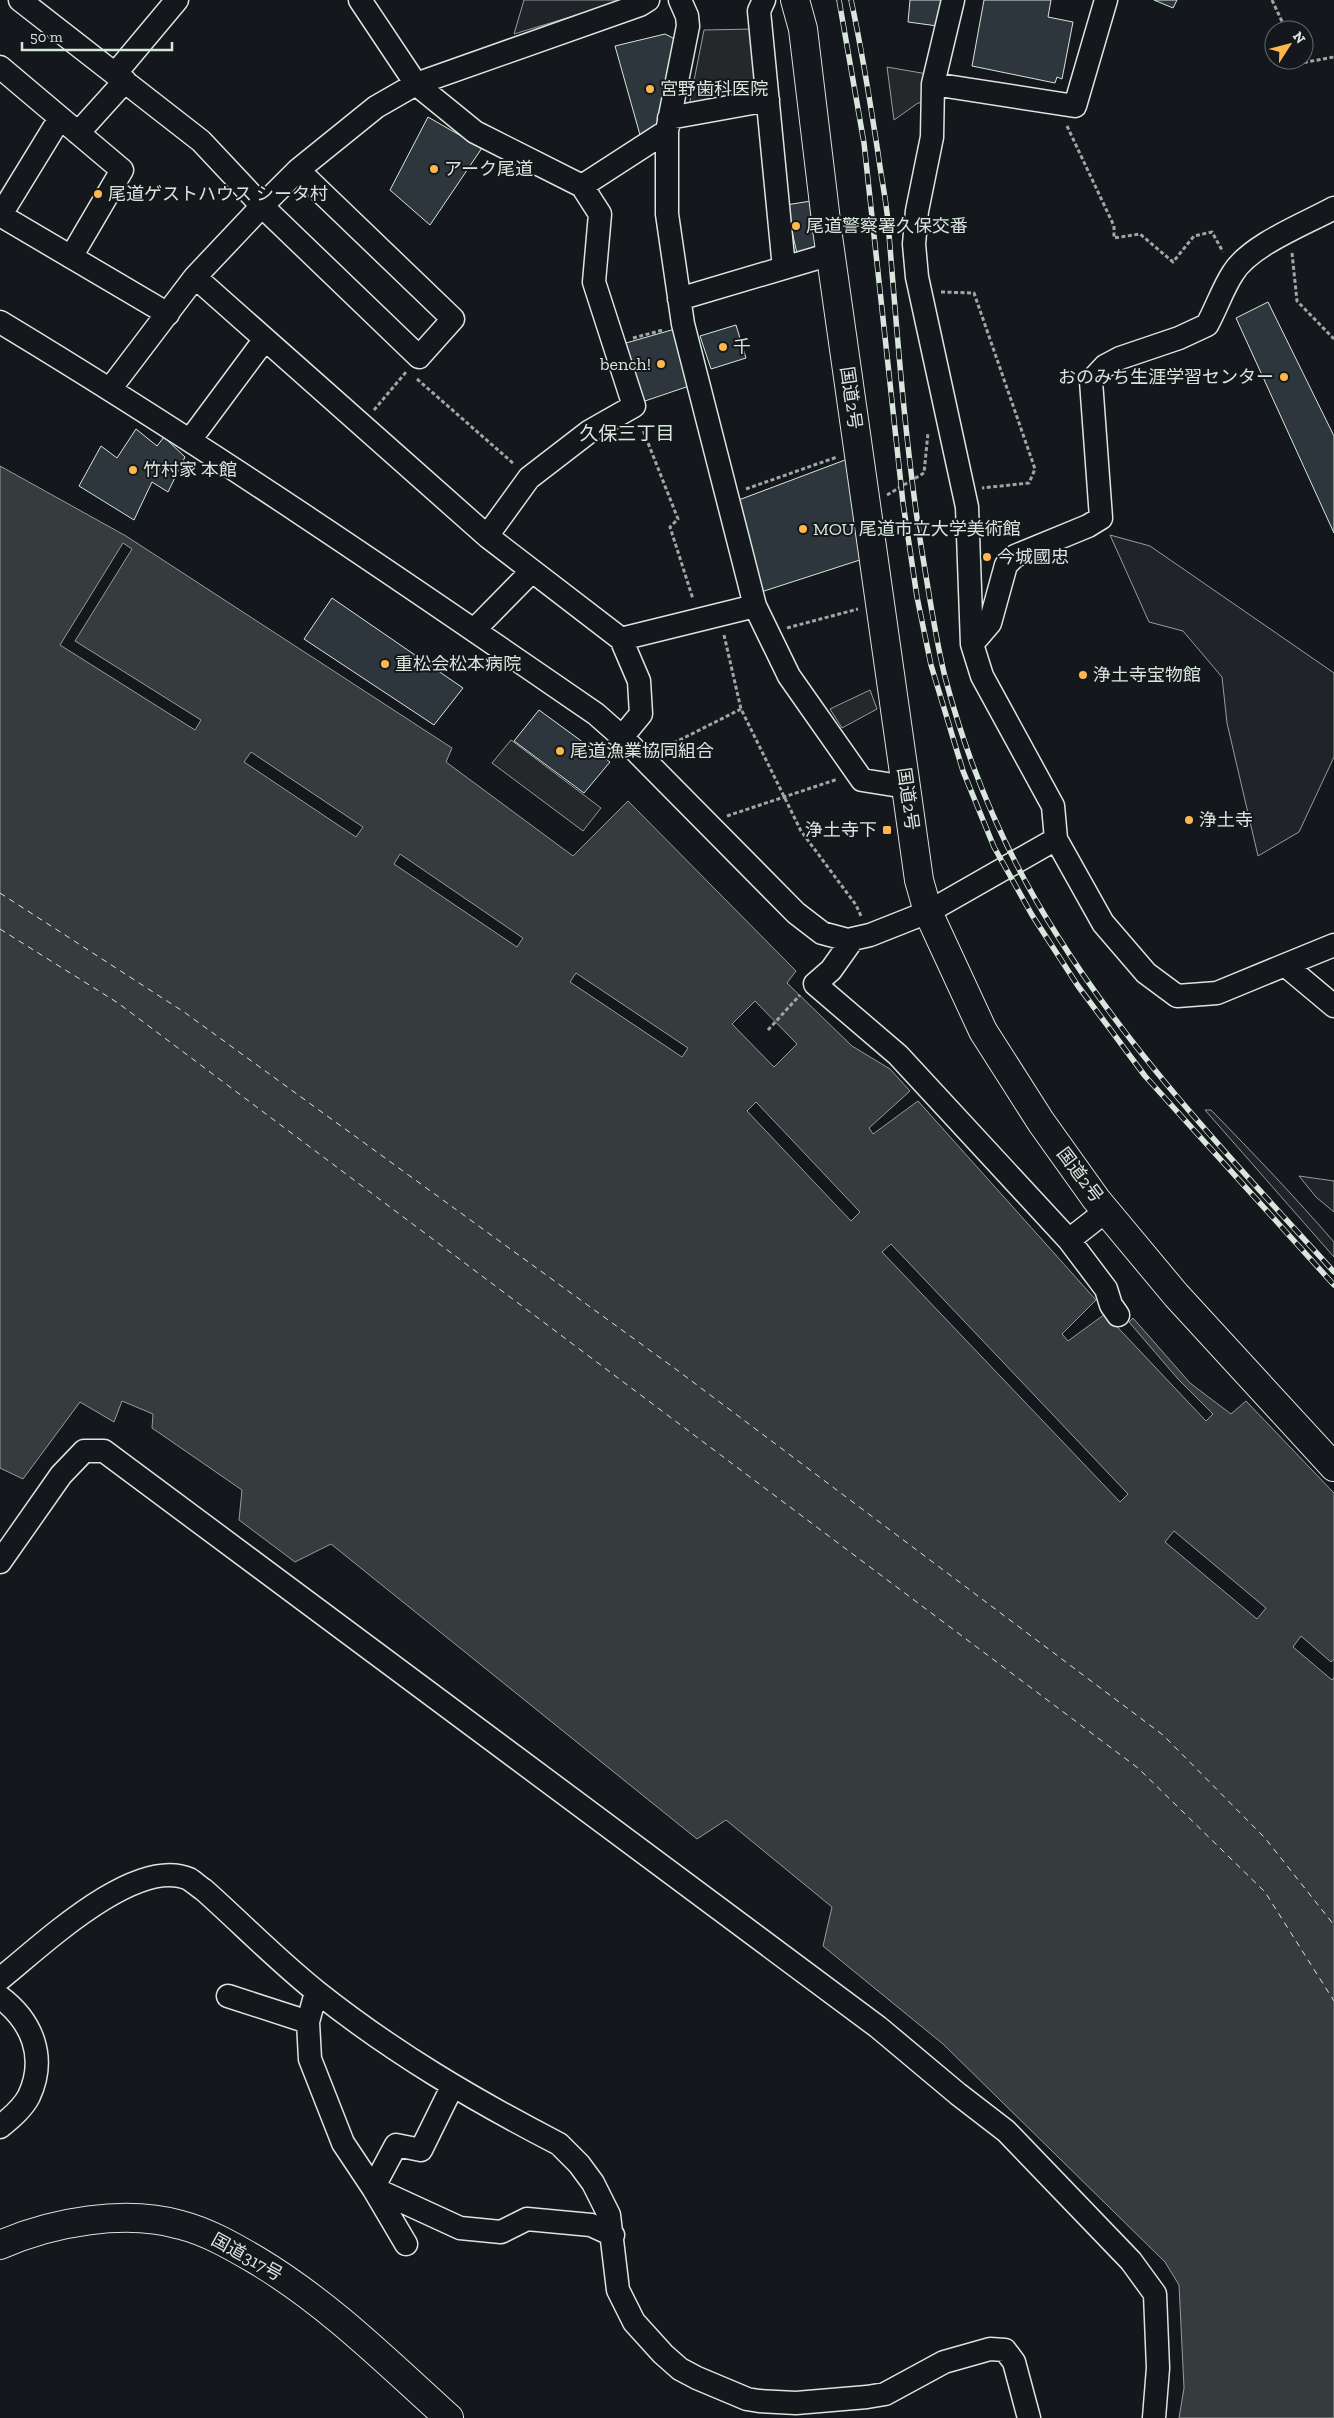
<svg xmlns="http://www.w3.org/2000/svg" width="1334" height="2418" viewBox="0 0 1334 2418" font-family="'Zilla Slab','Noto Sans JP',serif">
  <rect width="100%" height="100%" fill="#14181c"/>
  <path fill="#202428" stroke="#939e99" d="M 524,0 L 626,0 L 514,34 Z
    M 1110,535 L 1150,546 L 1334,673 L 1334,757 L 1299,832 L 1258,856 L 1227,723 L 1222,677 L 1183,631 L 1149,622 Z
    M 1205,1110 L 1211,1110 C 1253,1153 1295,1197 1334,1242 L 1334,1257 Z
    M 1299,1176 L 1334,1181 L 1334,1212 L 1316,1197 Z"/>
  <path fill="#24282b" stroke="#939e99" d="M 753,29 L 758,99 L 688,111 L 704,30 Z
    M 887,67 L 927,74 L 931,102 L 918,103 L 894,120 Z
    M 870,690 L 877,709 L 842,728 L 830,709 Z
    M 511,740 L 601,808 L 583,831 L 492,763 Z"/>
  <path fill="#363b3e" stroke="#939e99" d="M 0,466 L 126,536 L 452,748 L 446,762 L 573,856 L 628,801 L 796,971 L 787,983 L 852,1046 L 890,1069 L 910,1091 L 869,1128 L 873,1134 L 918,1101 L 1096,1300 L 1062,1334 L 1068,1341 L 1105,1314 L 1206,1421 L 1213,1414 L 1178,1379 L 1129,1322 L 1133,1318 L 1190,1383 L 1231,1414 L 1246,1401 L 1334,1493 L 1334,2418 L 1179,2418 L 1184,2388 L 1179,2285 L 1165,2262 L 943,2044 L 823,1946 L 832,1907 L 726,1820 L 697,1839 L 331,1544 L 295,1562 L 239,1520 L 242,1490 L 152,1428 L 153,1414 L 122,1401 L 114,1422 L 80,1402 L 23,1479 L 0,1468 Z"/>
  <path fill="#14181c" stroke="#939e99" d="M 123,543 L 132,549 L 75,641 L 201,720 L 195,730 L 60,645 Z
    M 251,752 L 363,827 L 356,837 L 244,762 Z
    M 400,854 L 523,938 L 517,947 L 394,864 Z
    M 576,973 L 688,1048 L 682,1057 L 570,982 Z
    M 755,1001 L 797,1044 L 774,1067 L 732,1024 Z
    M 756,1102 L 860,1212 L 851,1221 L 747,1111 Z
    M 891,1244 L 1128,1494 L 1120,1502 L 882,1252 Z
    M 1174,1531 L 1266,1608 L 1257,1619 L 1165,1542 Z
    M 1301,1636 L 1331,1662 L 1334,1659 L 1334,1677 L 1332,1680 L 1293,1647 Z"/>
  <g fill="none" stroke-linecap="round" stroke-linejoin="round">
    <path stroke="#d8e6dc" stroke-width="1" stroke-dasharray="6 5" stroke-linecap="butt" d="M 0,893 L 184,1012 L 677,1370 L 1163,1735 L 1265,1838 L 1334,1925
      M 0,929 L 118,1003 L 1138,1768 L 1265,1892 L 1334,2001"/>
  </g>
  <path fill="#2c363c" stroke="#d8e6dc" d="M 910,0 L 941,0 L 951,3 L 945,27 L 908,22 Z
    M 984,0 L 1051,0 L 1048,17 L 1073,22 L 1062,79 L 1057,77 L 1055,83 L 972,66 Z
    M 1154,0 L 1177,0 L 1173,8 Z
    M 665,34 L 679,41 L 664,128 L 642,142 L 615,46 Z
    M 428,117 L 482,148 L 430,225 L 390,190 Z
    M 811,201 L 818,255 L 799,262 L 786,205 Z
    M 1268,302 L 1334,436 L 1334,533 L 1236,318 Z
    M 736,325 L 746,358 L 711,369 L 700,336 Z
    M 682,327 L 695,384 L 642,402 L 626,343 Z
    M 136,429 L 157,446 L 164,437 L 185,457 L 168,492 L 152,482 L 134,520 L 79,486 L 101,446 L 117,458 Z
    M 853,457 L 866,558 L 758,593 L 736,501 Z
    M 332,598 L 463,688 L 434,725 L 304,639 Z
    M 539,710 L 610,762 L 584,793 L 514,741 Z"/>
  <g fill="none" stroke-linecap="round" stroke-linejoin="round">
    <g stroke="#d8e6dc" stroke-width="25">
      <path id="minor" d="M 20,0 L 201,141 L 262,206 L 419,357 L 453,319 L 298,170
        M 360,0 L 416,84 L 475,132 L 582,186 L 600,214 L 594,282 L 634,406 L 590,431 L 529,478 L 487,536
        M 680,0 L 687,16 L 688,26 L 667,131 L 667,214 L 683,324 L 755,606 L 789,676 L 862,780 L 906,787
        M 764,0 L 759,11 L 784,268
        M 953,0 L 933,84 L 932,137 L 917,211 L 914,244 L 917,277 L 967,507 L 972,644 L 982,676 L 1053,806 L 1056,839 L 1103,923 L 1146,973 L 1177,996 L 1217,993 L 1285,965
        M 0,67 L 122,170 L 71,257
        M 115,74 L 177,0
        M 933,84 L 1075,106 L 1106,0
        M 669,118 L 768,100
        M 78,133 L 125,81
        M 582,186 L 667,131
        M 0,215 L 168,314
        M 0,216 L 60,118
        M 195,277 L 487,536 L 621,639 L 639,681 L 641,714 L 622,737
        M 679,299 L 831,254
        M 0,322 C 204,445 400,579 596,714 L 622,737 L 796,913 L 822,933 L 848,940 L 870,935 L 928,912 L 1056,839
        M 110,389 L 195,277 L 262,206 L 298,170 L 376,107 L 416,84 L 640,5 L 648,0
        M 190,440 L 265,339
        M 474,630 L 532,571
        M 621,639 L 755,606
        M 972,644 L 990,623 L 1006,565 L 1015,556 L 1088,526 L 1101,518 L 1091,381 L 1105,366 L 1120,358 L 1179,338 L 1207,325 C 1216,309 1223,288 1233,273 C 1250,245 1305,224 1334,208
        M 853,939 L 831,970 L 815,984 L 898,1055 L 1069,1240 L 1106,1289 L 1111,1305 L 1118,1315
        M 1334,945 L 1285,965 L 1334,1006
        M 1069,1240 L 1106,1211
        M 0,1562 L 61,1475 L 84,1451 L 104,1451 L 878,2027 L 958,2094 L 1006,2131 L 1131,2261 L 1155,2294 L 1158,2368 L 1154,2418
        M 0,1979 C 39,1948 135,1855 189,1879 C 194,1882 199,1887 204,1890 C 242,1924 278,1961 317,1992 C 394,2053 472,2099 559,2144 L 579,2164 L 593,2183 L 609,2215 L 618,2290 L 634,2322 L 663,2354 L 680,2369 L 697,2378 L 747,2399 L 759,2401 L 796,2403 L 867,2397 L 885,2394 L 944,2362 L 990,2349 L 1005,2350 L 1014,2362 L 1029,2418
        M 316,1992 L 308,2022 L 310,2059 L 343,2143 L 373,2188 L 460,2228 L 501,2232 L 527,2219 L 591,2225 L 613,2235
        M 228,1996 L 308,2022
        M 0,1997 C 32,2021 47,2057 29,2096 C 23,2108 11,2118 0,2127
        M 406,2244 L 373,2188 L 396,2145 L 421,2150 L 452,2087"/>
    </g>
    <g stroke="#d8e6dc" stroke-width="30">
      <path id="highway" d="M 795,0 L 803,29 L 827,229 L 906,787 L 919,880 L 928,912 L 983,1031 L 1041,1122 L 1096,1199 L 1176,1295 L 1334,1467
        M 0,2245 C 52,2222 125,2209 181,2225 C 208,2232 232,2246 256,2260 C 328,2303 387,2362 449,2418"/>
    </g>
    <path stroke="#9da8a2" stroke-width="3" stroke-dasharray="4 2.5" stroke-linecap="butt" d="M 1272,0 L 1286,30
      M 1299,60 L 1301,63 L 1334,57
      M 1067,126 L 1114,226 L 1114,238 L 1140,234 L 1173,262 L 1194,236 L 1212,232 L 1223,252
      M 1292,253 L 1297,301 L 1334,339
      M 941,292 L 974,293 L 1035,469 L 1029,483 L 982,488
      M 633,338 L 663,330
      M 417,379 L 514,464
      M 374,410 L 406,372
      M 641,425 L 678,519 L 670,527 L 693,599
      M 746,489 L 837,457
      M 887,495 L 924,473 L 928,433
      M 787,628 L 858,609
      M 724,635 L 741,709 L 801,831 L 856,905 L 861,916
      M 662,749 L 741,709
      M 727,816 L 838,779
      M 768,1030 L 800,995"/>
    <use href="#minor" stroke="#14181c" stroke-width="22"/>
    <use href="#highway" stroke="#14181c" stroke-width="28"/>
    <g stroke="#d8e6dc" stroke-width="5.5">
      <path id="rail" d="M 839,0 L 864,143 L 903,503 L 917,597 L 931,665 L 963,771 L 994,847 L 1032,915 L 1078,986 L 1145,1076 L 1334,1285
        M 851,0 C 862,50 870,101 878,153 C 881,176 886,199 888,222 C 897,333 905,443 922,552 C 929,593 935,636 945,677 C 969,768 1006,855 1057,935 C 1134,1058 1237,1165 1334,1272"/>
    </g>
    <use href="#rail" stroke="#14181c" stroke-width="4" stroke-dasharray="11" stroke-linecap="butt"/>
  </g>
  <g fill="#ffb74d" stroke="#14181c" stroke-width="2">
    <circle cx="650" cy="89" r="5"/>
    <circle cx="434" cy="169" r="5"/>
    <circle cx="98" cy="194" r="5"/>
    <circle cx="796" cy="226" r="5"/>
    <circle cx="723" cy="347" r="5"/>
    <circle cx="661" cy="364" r="5"/>
    <circle cx="1284" cy="377" r="5"/>
    <circle cx="133" cy="470" r="5"/>
    <circle cx="803" cy="529" r="5"/>
    <circle cx="987" cy="557" r="5"/>
    <circle cx="385" cy="664" r="5"/>
    <circle cx="1083" cy="675" r="5"/>
    <circle cx="560" cy="751" r="5"/>
    <circle cx="1189" cy="820" r="5"/>
    <rect x="882" y="825" width="10" height="10" rx="2.5"/>
  </g>
  <g text-anchor="middle" dominant-baseline="central" stroke-width="4" stroke-linejoin="round" paint-order="stroke">
    <g font-size="18" fill="#d8e6dc" stroke="#14181c" text-anchor="start">
      <text x="660" y="89">宮野歯科医院</text>
      <text x="444" y="169">アーク尾道</text>
      <text x="108" y="194">尾道ゲストハウス シータ村</text>
      <text x="806" y="226">尾道警察署久保交番</text>
      <text x="733" y="347">千</text>
      <text x="651" y="364" text-anchor="end">bench!</text>
      <text x="1274" y="377" text-anchor="end">おのみち生涯学習センター</text>
      <text x="143" y="470">竹村家 本館</text>
      <text x="813" y="529">MOU 尾道市立大学美術館</text>
      <text x="997" y="557">今城國忠</text>
      <text x="395" y="664">重松会松本病院</text>
      <text x="1093" y="675">浄土寺宝物館</text>
      <text x="570" y="751">尾道漁業協同組合</text>
      <text x="1199" y="820">浄土寺</text>
      <text x="877" y="830" text-anchor="end">浄土寺下</text>
    </g>
    <g font-size="18" fill="#d8e6dc" stroke="#14181c">
      <text transform="translate(851 398) rotate(82)">国道2号</text>
      <text transform="translate(908 799) rotate(82)">国道2号</text>
      <text transform="translate(1080 1175) rotate(53)">国道2号</text>
      <text transform="translate(247 2257) rotate(29)">国道317号</text>
    </g>
    <g font-size="19" fill="#d8e6dc" stroke="#14181c">
      <text x="627" y="433">久保三丁目</text>
    </g>
  </g>
  <g transform="translate(1289 45) rotate(54)"><circle r="24" fill="#14181c" stroke="#626a69"/>
  <path d="M0-4L9 19L0 12L-9 19Z" fill="#ffb74d"/>
  <text y="-8" font-size="14" font-weight="bold" text-anchor="middle" fill="#d8e6dc">N</text>
  </g>
  <path d="M22 42v8h150v-8" fill="none" stroke="#d8e6dc" stroke-width="2.5"/>
  <text x="30" y="42" font-size="15" fill="#d8e6dc" stroke="#14181c" stroke-width="4" paint-order="stroke">50 m</text>
</svg>
